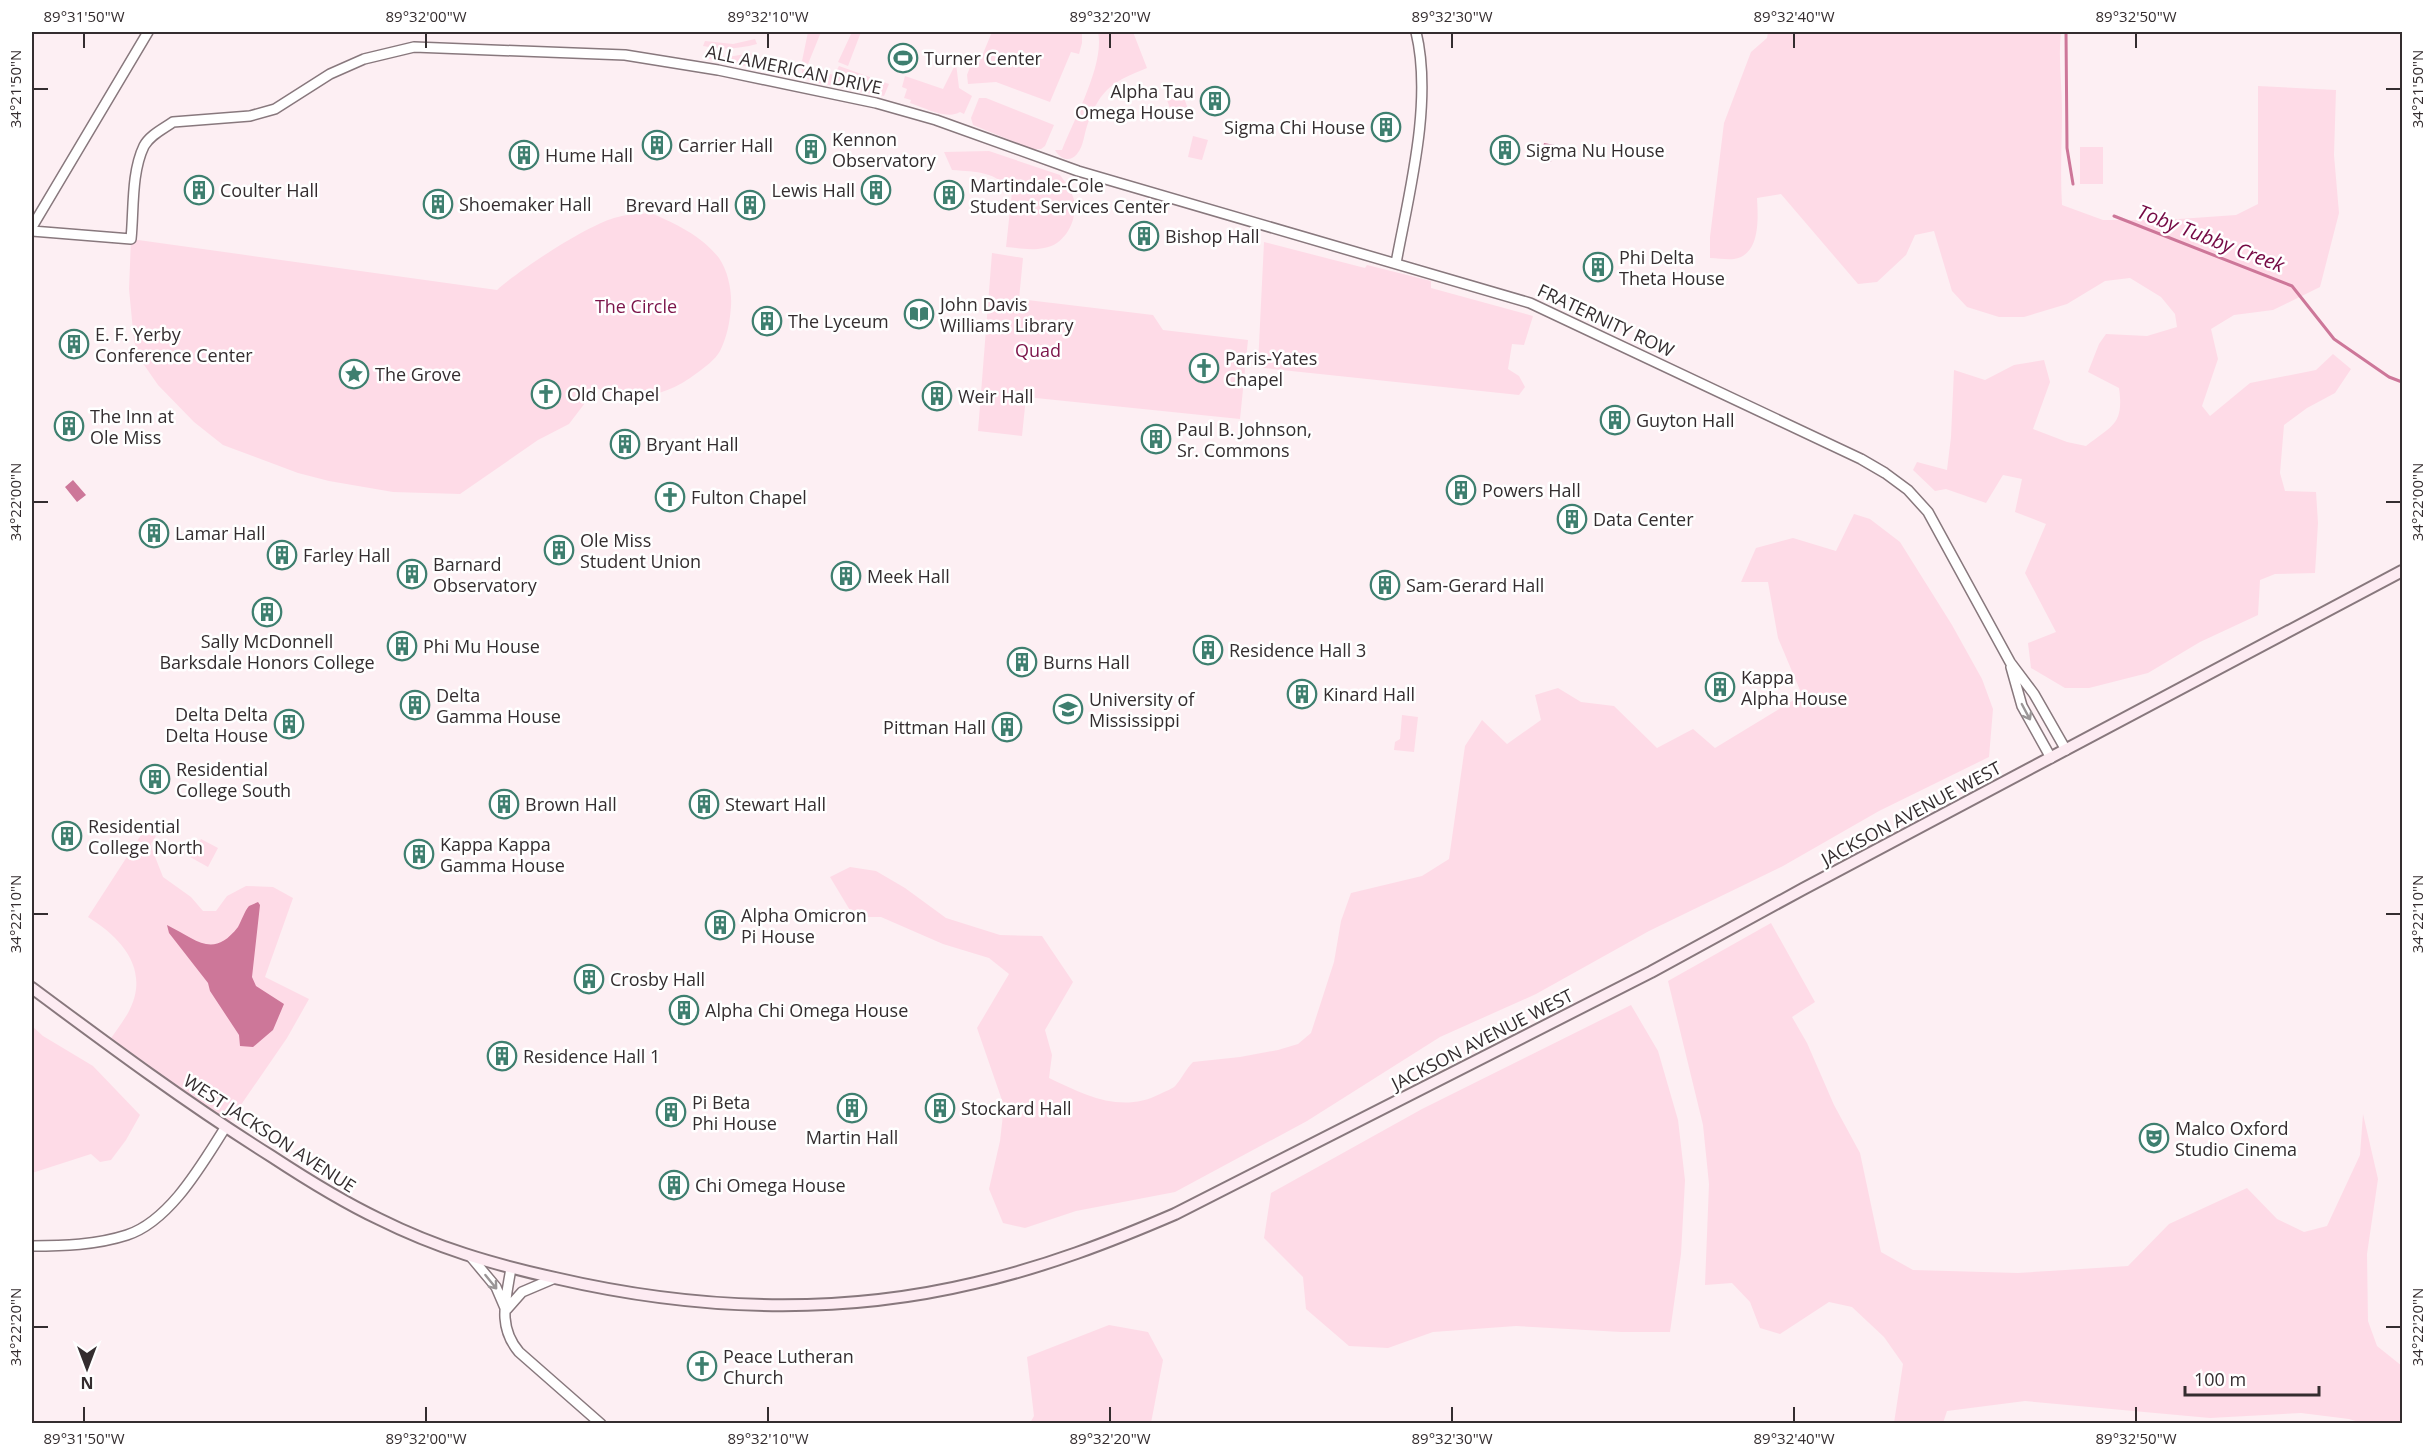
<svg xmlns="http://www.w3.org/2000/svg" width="2434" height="1455" viewBox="0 0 2434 1455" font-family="'Open Sans',sans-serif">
  <rect width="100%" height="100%" fill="#fdeff3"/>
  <path fill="#fedbe7" d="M 808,32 L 821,32 L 808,64 L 802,61 Z
    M 852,32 L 861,32 L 848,66 L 838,62 Z
    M 992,32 L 1082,32 L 1082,43 L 1079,54 L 1071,52 L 1050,102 L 996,82 L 968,84 L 967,75 L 970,67 L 977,68 Z
    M 1098,32 L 1133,32 L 1147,68 C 1114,81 1101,88 1088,123 C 1084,133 1084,146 1077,154 C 1070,163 1060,159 1055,150 L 1062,150 C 1074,119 1105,64 1098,32 Z
    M 1768,32 L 2061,32 C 2058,58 2062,84 2062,111 C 2062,142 2060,173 2062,205 L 2103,220 L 2165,220 L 2236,215 L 2258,204 L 2258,86 L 2336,90 L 2334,155 L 2339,213 L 2320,287 L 2273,310 L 2234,315 L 2211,329 L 2218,359 L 2202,406 L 2210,416 L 2250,383 L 2316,370 L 2333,354 L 2351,369 L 2335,393 L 2307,408 L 2284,425 L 2280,473 L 2285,491 L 2316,492 L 2318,523 L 2315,573 L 2275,574 L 2260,580 L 2258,615 L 2200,642 L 2148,673 L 2089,688 L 2065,688 L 2031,668 L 2028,643 L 2056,632 L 2025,573 L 2046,524 L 2015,512 L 2022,479 L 2003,475 L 1986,503 L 1946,489 L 1935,491 L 1913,470 L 1917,462 L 1947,470 L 1951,437 L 1954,370 L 1985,380 L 2014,365 L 2044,360 L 2050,382 L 2033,429 L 2067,442 L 2086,446 C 2113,425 2124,424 2119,388 L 2088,372 L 2099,344 L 2106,334 L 2147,336 L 2177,327 L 2175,314 L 2161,297 L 2130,278 L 2105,281 L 2067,304 L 2024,317 L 1999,317 L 1967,307 L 1952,291 L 1934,231 L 1915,235 L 1906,255 L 1877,282 L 1858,284 L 1781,194 L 1757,198 C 1758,217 1761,255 1734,259 C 1727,260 1718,258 1710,258 L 1710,237 L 1724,123 L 1751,52 L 1767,38 Z
    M 755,39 L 757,44 C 738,49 722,50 703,46 L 705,41 L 733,44 Z
    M 751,53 L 756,68 L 709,59 L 709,55 L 728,57 Z
    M 956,63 L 959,88 L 972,96 L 964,114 L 960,112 C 947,120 925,108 910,103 L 911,100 L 904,98 L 907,89 L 902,87 L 905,76 L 943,89 Z
    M 801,66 L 834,75 L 839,66 L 889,84 L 884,96 L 814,82 L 803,77 Z
    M 1183,95 L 1188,109 L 1172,114 L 1167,100 Z
    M 979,98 L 986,98 L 1054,125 L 1045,146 L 1041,149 L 1032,149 L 973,125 L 971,118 Z
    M 1193,136 L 1208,140 L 1202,160 L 1188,157 Z
    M 2080,147 L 2103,147 L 2103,184 L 2080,184 Z
    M 989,151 L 1060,175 C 1065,182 1072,191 1074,200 C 1078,220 1065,245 1044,248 C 1031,251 1018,248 1006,247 L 1012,192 C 995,171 978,172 952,170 L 944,152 Z
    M 651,213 C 676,224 702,236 719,258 C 728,271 732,291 731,306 C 730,322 727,337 720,351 C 715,360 705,367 697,373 C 666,397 631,404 594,387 L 588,399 L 569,424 L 538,440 L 460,494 L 393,492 L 329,481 L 298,473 L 223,445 L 194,422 L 158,385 L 140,359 L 134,341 L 129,289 L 131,239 L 497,290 C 519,270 590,223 618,217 C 628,214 640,214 651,213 Z
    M 1264,242 L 1365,268 L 1367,265 L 1431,281 L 1431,288 L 1533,316 L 1524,345 L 1512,344 L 1508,369 L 1519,376 L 1525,387 L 1519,395 L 1264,368 L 1258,365 Z
    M 992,253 L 1023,258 L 1019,299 L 1153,315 L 1163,330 L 1248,340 L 1240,419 L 1026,397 L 1022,436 L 978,431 Z
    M 1854,514 L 1870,519 L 1900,542 L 1952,625 L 1982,679 L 1993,709 L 1989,757 L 1879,811 L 1783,866 L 1649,931 L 1536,994 L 1440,1037 L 1307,1121 L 1175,1192 L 1076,1211 L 1025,1228 L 1003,1223 L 989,1189 L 1000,1141 L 1004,1106 L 977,1028 L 1009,974 L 989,958 L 943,944 L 881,917 L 854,917 L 830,877 L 850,867 L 876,871 L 905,888 L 946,918 L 1000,935 L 1042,936 L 1073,982 L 1045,1030 L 1052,1055 L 1049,1078 C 1085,1095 1121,1114 1160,1094 C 1165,1091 1173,1089 1176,1085 C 1182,1078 1186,1069 1193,1062 L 1240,1057 L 1278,1050 L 1298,1044 L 1311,1033 L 1334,962 L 1341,921 L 1351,893 L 1422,876 L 1449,859 L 1465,746 L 1482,720 L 1507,744 L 1541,720 L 1535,695 L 1558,688 L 1581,702 L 1614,706 L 1657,748 L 1693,729 L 1715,748 L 1802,695 L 1778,638 L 1768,582 L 1741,582 L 1756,548 L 1793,538 L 1836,551 Z
    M 1402,715 L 1418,717 L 1414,752 L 1394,750 L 1395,742 L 1400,739 Z
    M 145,829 L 156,836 L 151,844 L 152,849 L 163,877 L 191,897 L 203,911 L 216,911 L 227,896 L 246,886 L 273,887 L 293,898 L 265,977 L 309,999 L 287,1038 L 225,1128 L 107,1044 C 114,1034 122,1023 128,1013 C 151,971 123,939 88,917 Z
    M 201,839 L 218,848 L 208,867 L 190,857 Z
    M 1771,923 L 1815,1002 L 1792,1017 L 1807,1043 L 1834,1105 L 1860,1153 L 1881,1252 L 1913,1270 L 2018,1273 L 2128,1266 L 2169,1224 L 2247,1188 L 2277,1219 L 2304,1232 L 2327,1226 L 2360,1155 L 2363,1114 L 2378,1179 L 2367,1254 L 2368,1321 L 2377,1346 L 2402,1366 L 2402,1423 L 2362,1423 L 2349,1419 L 2301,1413 L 2210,1418 L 2025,1401 L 1947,1411 L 1943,1423 L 1894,1423 L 1903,1364 L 1884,1337 L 1852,1307 L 1829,1302 L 1780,1334 L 1760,1328 L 1750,1302 L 1732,1283 L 1705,1285 L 1709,1184 L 1703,1125 L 1668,981 Z
    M 1631,1005 L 1658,1051 L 1678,1120 L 1685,1180 L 1681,1254 L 1670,1332 L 1621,1332 L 1516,1326 L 1433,1332 L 1388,1348 L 1349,1346 L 1306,1309 L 1303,1277 L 1264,1238 L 1271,1193 L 1422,1109 Z
    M 32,1026 L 43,1036 L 93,1066 L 140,1115 L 126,1140 L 111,1160 L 100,1162 L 91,1154 L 32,1173 Z
    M 1109,1325 L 1148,1332 L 1163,1360 L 1151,1423 L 1030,1423 L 1034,1416 L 1027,1357 Z"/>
  <path fill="#cd7799" d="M 1544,143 L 1555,145 L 1551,162 L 1540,160 Z
    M 73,480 L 86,495 L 77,502 L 65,487 Z
    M 258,902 L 260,905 L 252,977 L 256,986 L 284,1004 L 273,1030 L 253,1047 L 240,1046 L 239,1035 L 210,991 L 208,983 L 169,933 L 167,925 C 197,940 213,959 238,927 C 242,920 244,912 249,906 Z"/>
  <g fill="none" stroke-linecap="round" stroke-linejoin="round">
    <path stroke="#cd7799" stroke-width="3" d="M 2066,32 L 2067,148 L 2073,184
      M 2114,216 L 2292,286 L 2334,339 L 2389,377 L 2402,382"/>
    <g stroke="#88787d" stroke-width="12">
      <path id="tertiary" d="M 32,227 L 148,32
        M 32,231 L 131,239 C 134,210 131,173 144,146 C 150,135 163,129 173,122 L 250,116 L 275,109 L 330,74 L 364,59 L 414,47 L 625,55 L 718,70 L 876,103 L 936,120 L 1078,171 L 1530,303 L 1861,459 L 1885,473 L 1908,490 L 1928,512 L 2010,662 L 2034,694 L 2066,750
        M 1396,263 C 1409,193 1433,102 1416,32
        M 2011,667 L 2022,706 L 2051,758
        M 32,1246 C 63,1246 96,1245 127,1235 C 170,1221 202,1164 225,1128
        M 471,1257 L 496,1287 L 505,1308
        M 511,1268 C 506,1300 497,1326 519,1352 L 601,1424
        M 507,1309 L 522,1292 L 555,1278"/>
    </g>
    <g stroke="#88787d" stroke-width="14">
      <path id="secondary" d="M 32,988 C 110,1046 188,1104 271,1156 C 306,1179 341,1201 379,1219 C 437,1248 492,1264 555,1278 C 693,1310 837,1316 975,1283 C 1045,1267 1110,1242 1175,1214 L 1651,972 L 1803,889 L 2402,571"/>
    </g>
    <use href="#tertiary" stroke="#fff" stroke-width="9"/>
    <use href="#secondary" stroke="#fdebf2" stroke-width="10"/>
  </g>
  <defs><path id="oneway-shaft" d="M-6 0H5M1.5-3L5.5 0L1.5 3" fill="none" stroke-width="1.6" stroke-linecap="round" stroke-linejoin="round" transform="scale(1.5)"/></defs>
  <g stroke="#9a9697">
    <use href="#oneway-shaft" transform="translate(2026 712) rotate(62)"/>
    <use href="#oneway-shaft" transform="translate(491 1282) rotate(51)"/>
  </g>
  <path fill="none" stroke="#342d2f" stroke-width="2" d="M 84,33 L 84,48M 426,33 L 426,48M 768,33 L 768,48M 1110,33 L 1110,48M 1452,33 L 1452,48M 1794,33 L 1794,48M 2136,33 L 2136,48M 33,89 L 48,89M 2386,89 L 2401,89M 33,502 L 48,502M 2386,502 L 2401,502M 33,914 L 48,914M 2386,914 L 2401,914M 33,1327 L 48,1327M 2386,1327 L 2401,1327M 84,1407 L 84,1422M 426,1407 L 426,1422M 768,1407 L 768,1422M 1110,1407 L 1110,1422M 1452,1407 L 1452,1422M 1794,1407 L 1794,1422M 2136,1407 L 2136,1422"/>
  <defs>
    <g id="stadium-ring" transform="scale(1.5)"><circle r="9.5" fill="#fff" stroke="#3e7f6f" stroke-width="1.5"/><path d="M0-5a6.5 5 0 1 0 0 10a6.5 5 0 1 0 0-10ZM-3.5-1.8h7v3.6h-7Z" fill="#3e7f6f"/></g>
    <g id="building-ring" transform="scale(1.5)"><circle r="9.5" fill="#fff" stroke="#3e7f6f" stroke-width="1.5"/><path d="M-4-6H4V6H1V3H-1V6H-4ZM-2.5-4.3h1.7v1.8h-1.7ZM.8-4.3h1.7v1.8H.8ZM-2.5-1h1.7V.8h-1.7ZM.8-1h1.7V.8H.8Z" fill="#3e7f6f"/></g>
    <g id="library-ring" transform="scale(1.5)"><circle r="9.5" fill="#fff" stroke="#3e7f6f" stroke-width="1.5"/><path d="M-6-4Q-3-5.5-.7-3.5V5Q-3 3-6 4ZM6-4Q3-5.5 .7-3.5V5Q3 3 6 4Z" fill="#3e7f6f"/></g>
    <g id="church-ring" transform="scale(1.5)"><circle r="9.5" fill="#fff" stroke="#3e7f6f" stroke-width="1.5"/><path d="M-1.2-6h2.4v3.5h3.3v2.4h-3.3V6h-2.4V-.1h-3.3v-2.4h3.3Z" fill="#3e7f6f"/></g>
    <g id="sight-ring" transform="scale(1.5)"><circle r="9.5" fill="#fff" stroke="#3e7f6f" stroke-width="1.5"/><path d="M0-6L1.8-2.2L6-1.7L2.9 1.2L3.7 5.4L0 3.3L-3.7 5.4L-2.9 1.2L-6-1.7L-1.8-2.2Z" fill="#3e7f6f"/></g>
    <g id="university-ring" transform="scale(1.5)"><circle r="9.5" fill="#fff" stroke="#3e7f6f" stroke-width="1.5"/><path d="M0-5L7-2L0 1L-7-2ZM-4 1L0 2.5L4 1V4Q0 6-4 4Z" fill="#3e7f6f"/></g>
    <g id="theatre-ring" transform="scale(1.5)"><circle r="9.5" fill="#fff" stroke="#3e7f6f" stroke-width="1.5"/><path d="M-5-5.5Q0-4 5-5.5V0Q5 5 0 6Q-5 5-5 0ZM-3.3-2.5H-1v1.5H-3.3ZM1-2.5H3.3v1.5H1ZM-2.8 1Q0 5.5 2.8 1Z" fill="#3e7f6f"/></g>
  </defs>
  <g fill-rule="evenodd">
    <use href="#stadium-ring" x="903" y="58"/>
    <use href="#building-ring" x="1215" y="101"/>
    <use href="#building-ring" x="1386" y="127"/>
    <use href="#building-ring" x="657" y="145"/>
    <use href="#building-ring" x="811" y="149"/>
    <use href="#building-ring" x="1505" y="150"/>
    <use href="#building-ring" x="524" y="155"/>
    <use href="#building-ring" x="199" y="190"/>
    <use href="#building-ring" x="876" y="190"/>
    <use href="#building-ring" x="949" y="195"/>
    <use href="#building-ring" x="438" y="204"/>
    <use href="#building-ring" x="750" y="205"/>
    <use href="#building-ring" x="1144" y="236"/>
    <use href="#building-ring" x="1598" y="267"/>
    <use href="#library-ring" x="919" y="314"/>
    <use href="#building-ring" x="767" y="321"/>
    <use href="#building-ring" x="74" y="344"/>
    <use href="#church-ring" x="1204" y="368"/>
    <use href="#sight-ring" x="354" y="374"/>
    <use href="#church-ring" x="546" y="394"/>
    <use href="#building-ring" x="937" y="396"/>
    <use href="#building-ring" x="1615" y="420"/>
    <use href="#building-ring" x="69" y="426"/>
    <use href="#building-ring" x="1156" y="439"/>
    <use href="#building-ring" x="625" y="444"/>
    <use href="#building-ring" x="1461" y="490"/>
    <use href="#church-ring" x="670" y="497"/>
    <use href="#building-ring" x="1572" y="519"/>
    <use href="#building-ring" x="154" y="533"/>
    <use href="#building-ring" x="559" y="550"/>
    <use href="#building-ring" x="282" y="555"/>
    <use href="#building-ring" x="412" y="574"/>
    <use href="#building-ring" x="846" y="576"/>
    <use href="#building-ring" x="1385" y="585"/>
    <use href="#building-ring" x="267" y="612"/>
    <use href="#building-ring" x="402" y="646"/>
    <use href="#building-ring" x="1208" y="650"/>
    <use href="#building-ring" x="1022" y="662"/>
    <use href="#building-ring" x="1720" y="687"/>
    <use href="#building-ring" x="1302" y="694"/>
    <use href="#building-ring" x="415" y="705"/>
    <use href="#university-ring" x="1068" y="709"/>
    <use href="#building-ring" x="289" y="724"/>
    <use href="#building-ring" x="1007" y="727"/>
    <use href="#building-ring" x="155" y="779"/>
    <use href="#building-ring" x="504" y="804"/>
    <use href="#building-ring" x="704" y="804"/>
    <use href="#building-ring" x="67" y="836"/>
    <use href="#building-ring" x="419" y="854"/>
    <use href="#building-ring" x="720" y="925"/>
    <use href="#building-ring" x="589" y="979"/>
    <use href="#building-ring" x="684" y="1010"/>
    <use href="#building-ring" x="502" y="1056"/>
    <use href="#building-ring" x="852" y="1108"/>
    <use href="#building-ring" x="940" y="1108"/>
    <use href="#building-ring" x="671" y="1112"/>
    <use href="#theatre-ring" x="2154" y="1138"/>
    <use href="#building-ring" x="674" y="1185"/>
    <use href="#church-ring" x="702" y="1366"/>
  </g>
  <g text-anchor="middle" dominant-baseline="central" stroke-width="5" stroke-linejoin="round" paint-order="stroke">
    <g font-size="18" fill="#342d2f" stroke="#fff" text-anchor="start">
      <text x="924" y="58">Turner Center</text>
      <text x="1194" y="91" text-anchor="end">Alpha Tau<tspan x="1194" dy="21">Omega House</tspan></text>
      <text x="1365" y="127" text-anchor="end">Sigma Chi House</text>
      <text x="832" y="139">Kennon<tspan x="832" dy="21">Observatory</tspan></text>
      <text x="678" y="145">Carrier Hall</text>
      <text x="1526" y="150">Sigma Nu House</text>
      <text x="545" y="155">Hume Hall</text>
      <text x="970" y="185">Martindale-Cole<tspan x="970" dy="21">Student Services Center</tspan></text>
      <text x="220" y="190">Coulter Hall</text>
      <text x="855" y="190" text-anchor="end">Lewis Hall</text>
      <text x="459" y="204">Shoemaker Hall</text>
      <text x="729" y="205" text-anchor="end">Brevard Hall</text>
      <text x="1165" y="236">Bishop Hall</text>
      <text x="1619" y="257">Phi Delta<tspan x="1619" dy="21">Theta House</tspan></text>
      <text x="940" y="304">John Davis<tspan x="940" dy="21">Williams Library</tspan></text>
      <text x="788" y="321">The Lyceum</text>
      <text x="95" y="334">E. F. Yerby<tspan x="95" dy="21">Conference Center</tspan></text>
      <text x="1225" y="358">Paris-Yates<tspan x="1225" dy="21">Chapel</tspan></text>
      <text x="375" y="374">The Grove</text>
      <text x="567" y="394">Old Chapel</text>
      <text x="958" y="396">Weir Hall</text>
      <text x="90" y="416">The Inn at<tspan x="90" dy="21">Ole Miss</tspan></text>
      <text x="1636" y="420">Guyton Hall</text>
      <text x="1177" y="429">Paul B. Johnson,<tspan x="1177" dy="21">Sr. Commons</tspan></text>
      <text x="646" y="444">Bryant Hall</text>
      <text x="1482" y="490">Powers Hall</text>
      <text x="691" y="497">Fulton Chapel</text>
      <text x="1593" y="519">Data Center</text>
      <text x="175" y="533">Lamar Hall</text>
      <text x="580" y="540">Ole Miss<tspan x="580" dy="21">Student Union</tspan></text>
      <text x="303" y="555">Farley Hall</text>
      <text x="433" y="564">Barnard<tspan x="433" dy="21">Observatory</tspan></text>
      <text x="867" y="576">Meek Hall</text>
      <text x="1406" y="585">Sam-Gerard Hall</text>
      <text x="267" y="641" text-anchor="middle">Sally McDonnell<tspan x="267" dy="21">Barksdale Honors College</tspan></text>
      <text x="423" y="646">Phi Mu House</text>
      <text x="1229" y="650">Residence Hall 3</text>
      <text x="1043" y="662">Burns Hall</text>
      <text x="1741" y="677">Kappa<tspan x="1741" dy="21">Alpha House</tspan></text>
      <text x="1323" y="694">Kinard Hall</text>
      <text x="436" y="695">Delta<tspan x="436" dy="21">Gamma House</tspan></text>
      <text x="1089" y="699">University of<tspan x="1089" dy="21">Mississippi</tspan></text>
      <text x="268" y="714" text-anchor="end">Delta Delta<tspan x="268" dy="21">Delta House</tspan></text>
      <text x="986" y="727" text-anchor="end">Pittman Hall</text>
      <text x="176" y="769">Residential<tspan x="176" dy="21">College South</tspan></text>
      <text x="525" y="804">Brown Hall</text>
      <text x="725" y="804">Stewart Hall</text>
      <text x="88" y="826">Residential<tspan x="88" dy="21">College North</tspan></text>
      <text x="440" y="844">Kappa Kappa<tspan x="440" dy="21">Gamma House</tspan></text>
      <text x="741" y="915">Alpha Omicron<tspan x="741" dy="21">Pi House</tspan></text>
      <text x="610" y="979">Crosby Hall</text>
      <text x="705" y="1010">Alpha Chi Omega House</text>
      <text x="523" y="1056">Residence Hall 1</text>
      <text x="692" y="1102">Pi Beta<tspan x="692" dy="21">Phi House</tspan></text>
      <text x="961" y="1108">Stockard Hall</text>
      <text x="2175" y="1128">Malco Oxford<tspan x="2175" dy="21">Studio Cinema</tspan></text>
      <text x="852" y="1137" text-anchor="middle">Martin Hall</text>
      <text x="695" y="1185">Chi Omega House</text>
      <text x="723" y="1356">Peace Lutheran<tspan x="723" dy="21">Church</tspan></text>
    </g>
    <g font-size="18" fill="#342d2f" stroke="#fff">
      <text transform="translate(794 69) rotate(12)">ALL AMERICAN DRIVE</text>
      <text transform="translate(1606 320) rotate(25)">FRATERNITY ROW</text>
      <text transform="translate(1911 813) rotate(-28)">JACKSON AVENUE WEST</text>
      <text transform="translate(1482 1039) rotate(-27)">JACKSON AVENUE WEST</text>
      <text transform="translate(270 1133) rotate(33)">WEST JACKSON AVENUE</text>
    </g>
    <g font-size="18" fill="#7b1349" stroke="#fff">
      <text x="636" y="306">The Circle</text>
      <text x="1038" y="350">Quad</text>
    </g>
    <g font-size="20" font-style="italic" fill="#750944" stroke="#fff">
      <text transform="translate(2211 238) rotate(21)">Toby Tubby Creek</text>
    </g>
  </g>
  <rect width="2434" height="1455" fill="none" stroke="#ffffff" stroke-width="66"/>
  <g transform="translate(87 1368) rotate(180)" stroke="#ffffff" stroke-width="4.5" paint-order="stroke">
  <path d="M0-4.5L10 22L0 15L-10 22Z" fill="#342d2f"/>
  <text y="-9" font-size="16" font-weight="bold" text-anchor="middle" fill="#342d2f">N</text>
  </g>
  <path d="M2185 1386v9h134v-9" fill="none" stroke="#342d2f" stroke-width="3"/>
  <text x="2194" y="1386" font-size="18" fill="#342d2f" stroke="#ffffff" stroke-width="4.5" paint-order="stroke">100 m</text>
  <rect x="33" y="33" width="2368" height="1389" fill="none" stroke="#342d2f" stroke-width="2"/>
  <g font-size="15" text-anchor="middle" fill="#342d2f">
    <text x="84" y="22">89°31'50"W</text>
    <text x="426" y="22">89°32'00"W</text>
    <text x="768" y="22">89°32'10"W</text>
    <text x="1110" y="22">89°32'20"W</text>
    <text x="1452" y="22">89°32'30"W</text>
    <text x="1794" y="22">89°32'40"W</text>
    <text x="2136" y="22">89°32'50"W</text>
    <text transform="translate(2418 89) rotate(-90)" y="5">34°21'50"N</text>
    <text transform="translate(16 89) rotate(-90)" y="5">34°21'50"N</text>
    <text transform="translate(2418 502) rotate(-90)" y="5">34°22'00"N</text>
    <text transform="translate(16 502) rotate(-90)" y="5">34°22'00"N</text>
    <text transform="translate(2418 914) rotate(-90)" y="5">34°22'10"N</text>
    <text transform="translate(16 914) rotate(-90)" y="5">34°22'10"N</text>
    <text transform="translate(2418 1327) rotate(-90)" y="5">34°22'20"N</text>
    <text transform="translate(16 1327) rotate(-90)" y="5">34°22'20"N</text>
    <text x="84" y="1444">89°31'50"W</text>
    <text x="426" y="1444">89°32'00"W</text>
    <text x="768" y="1444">89°32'10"W</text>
    <text x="1110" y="1444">89°32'20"W</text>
    <text x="1452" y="1444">89°32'30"W</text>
    <text x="1794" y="1444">89°32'40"W</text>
    <text x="2136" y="1444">89°32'50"W</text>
  </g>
</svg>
